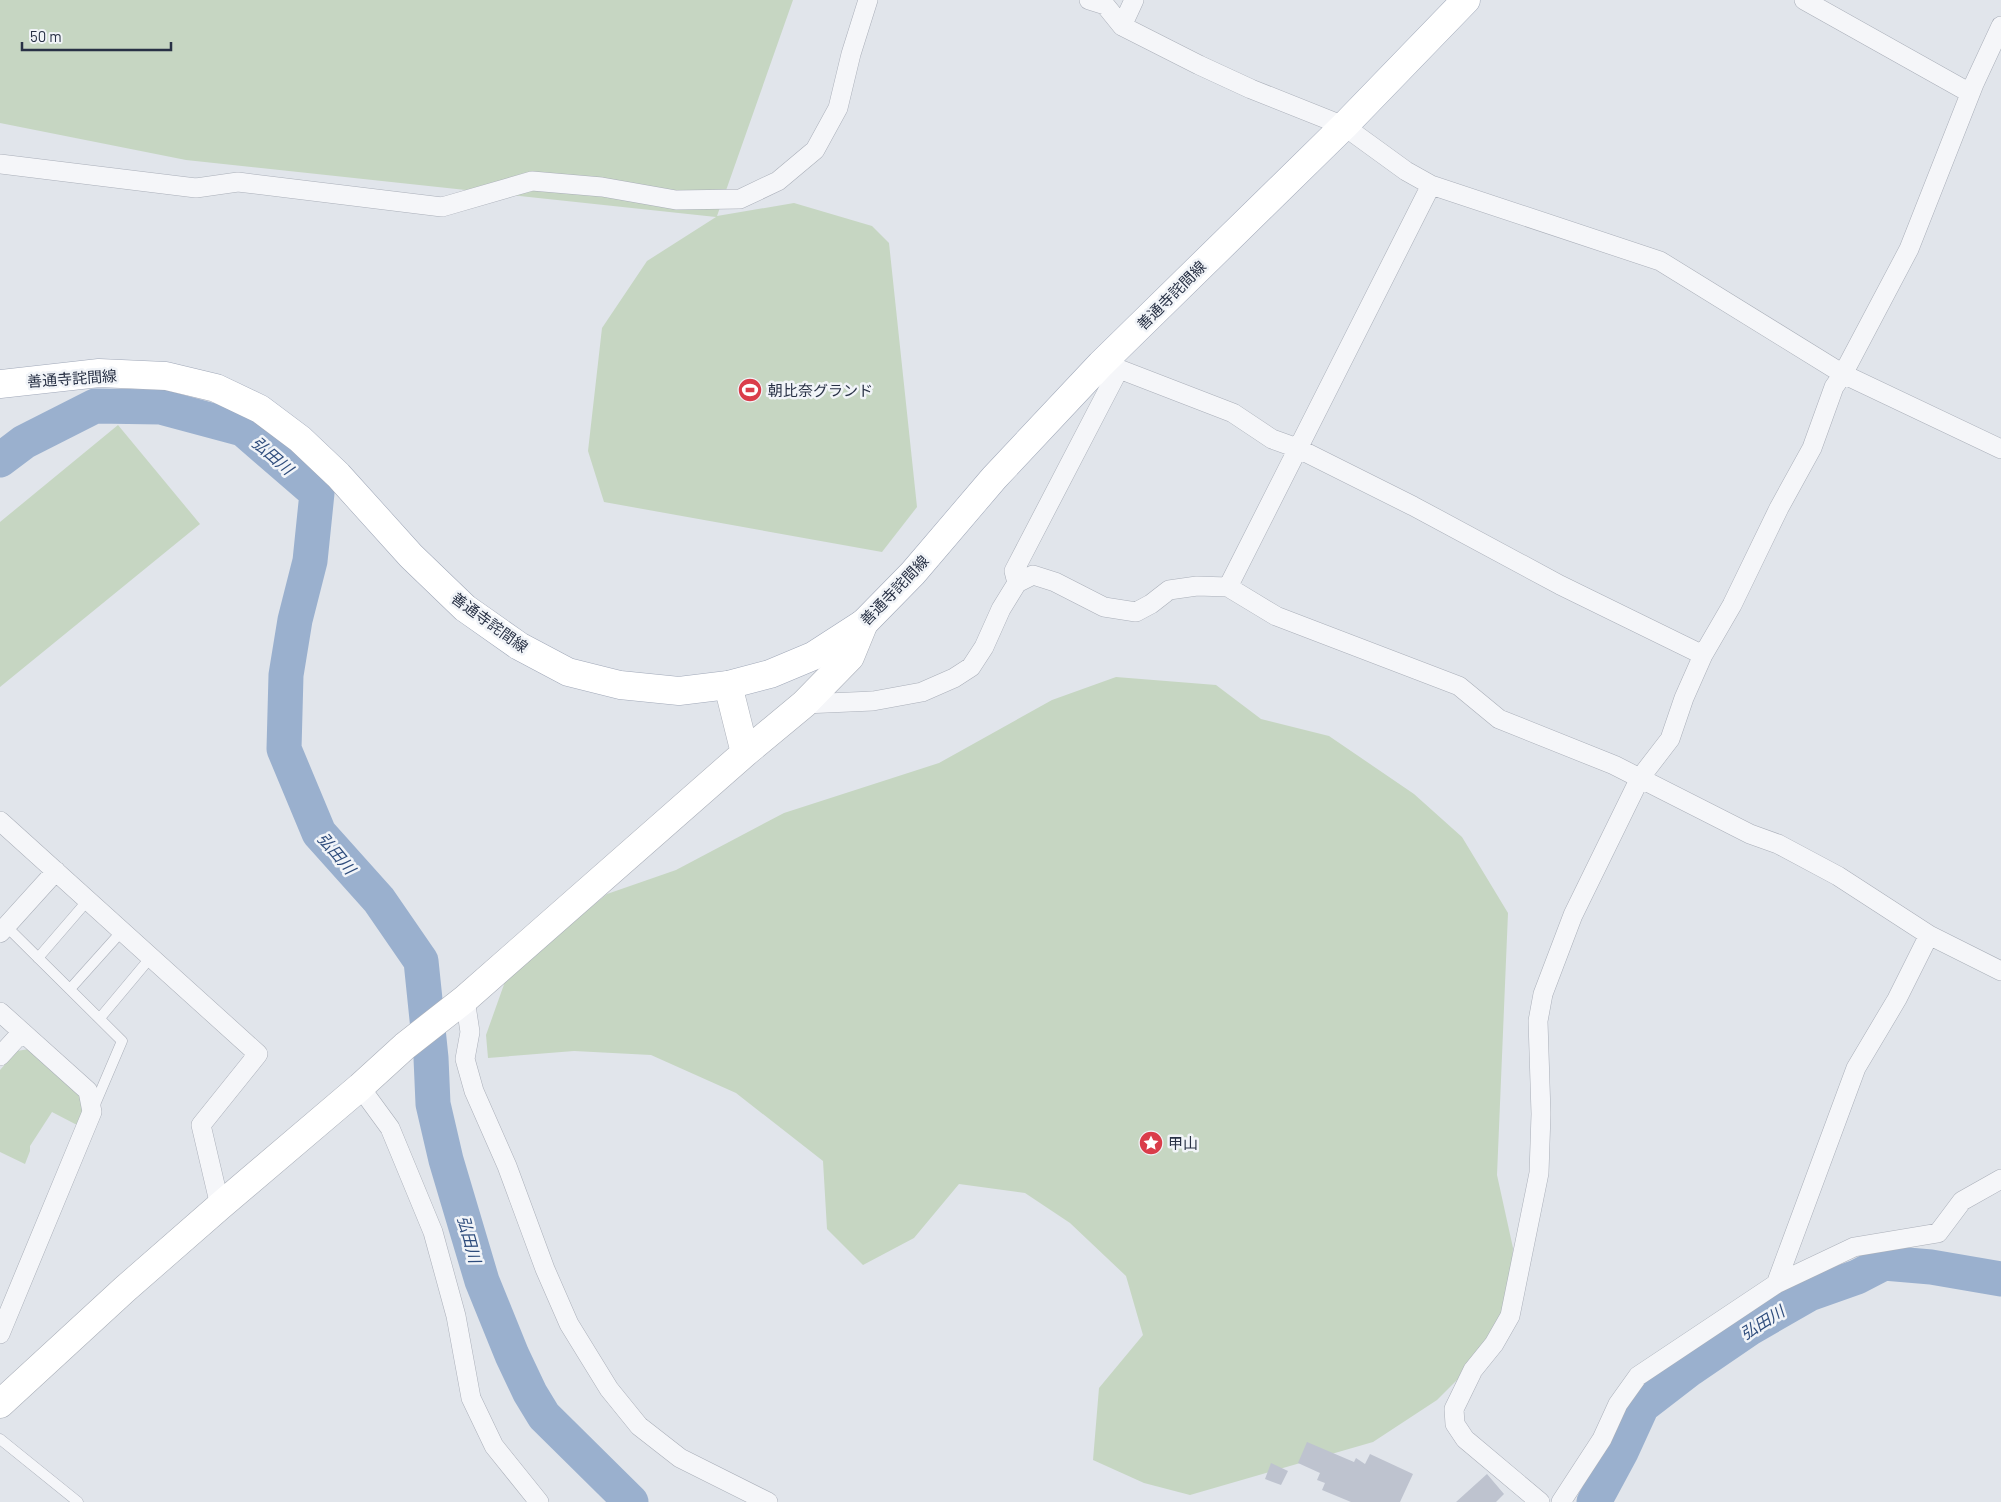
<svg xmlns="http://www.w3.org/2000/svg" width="2001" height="1502" viewBox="0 0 2001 1502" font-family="Barlow,'Noto Sans JP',sans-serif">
  <rect width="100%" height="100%" fill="#e1e5eb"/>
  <path fill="#c6d6c2" d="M 0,0 L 793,0 L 717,216 L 794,203 L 872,226 L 889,243 L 917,507 L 882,552 L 604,502 L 588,451 L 602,328 L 647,261 L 716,217 L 186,160 L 0,123 Z
    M 118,425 L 200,524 L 0,687 L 0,522 Z
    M 1116,677 L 1216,685 L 1261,719 L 1329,736 L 1414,794 L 1462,837 L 1508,913 L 1497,1175 L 1513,1248 L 1509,1311 L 1486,1351 L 1437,1400 L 1373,1442 L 1190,1495 L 1144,1483 L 1093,1460 L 1099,1388 L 1143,1335 L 1126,1276 L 1070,1223 L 1025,1193 L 959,1184 L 914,1238 L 863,1265 L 827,1229 L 823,1161 L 736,1093 L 651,1055 L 574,1051 L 488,1058 L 486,1035 L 507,976 L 607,894 L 676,870 L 784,813 L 939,763 L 1052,700 Z
    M 29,1049 L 84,1097 L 87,1109 L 77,1125 L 52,1112 L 30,1146 L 30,1151 L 25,1164 L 0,1152 L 0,1070 L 17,1051 Z"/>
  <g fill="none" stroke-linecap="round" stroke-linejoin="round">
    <path stroke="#9ab0ce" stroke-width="35" d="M 0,460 L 24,442 L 95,406 L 161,407 L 243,429 L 317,493 L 310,561 L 295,620 L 286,675 L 284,749 L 319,833 L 379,900 L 421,961 L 431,1058 L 433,1104 L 446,1160 L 482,1281 L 512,1355 L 530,1393 L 544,1416 L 631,1502
      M 1594,1502 L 1621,1452 L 1642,1406 L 1690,1369 L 1750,1328 L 1809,1294 L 1857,1277 L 1884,1263 L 1931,1267 L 2001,1279"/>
  </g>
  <path fill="#bec3cf" d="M 1307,1442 L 1354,1462 L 1356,1458 L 1365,1464 L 1370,1454 L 1413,1474 L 1400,1502 L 1351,1502 L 1322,1490 L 1325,1483 L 1317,1480 L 1320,1473 L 1298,1463 Z
    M 1271,1463 L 1288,1471 L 1281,1485 L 1265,1479 Z
    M 1487,1474 L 1504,1494 L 1496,1502 L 1456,1502 Z"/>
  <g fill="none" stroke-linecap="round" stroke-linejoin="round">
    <g stroke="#aaafb9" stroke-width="11">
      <path id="lane" d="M 6,926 L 122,1041 L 93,1109
        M 38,958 L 88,900
        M 70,989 L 122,931
        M 100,1018 L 151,957
        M 0,1439 L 78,1502"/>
    </g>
    <g stroke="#aaafb9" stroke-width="20">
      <path id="street" d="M 1089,0 L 1105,5 L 1122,26 L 1199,65 L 1251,89 L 1344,126 L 1406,171 L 1431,185 L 1660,261 L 1843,374 L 2001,449
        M 1804,0 L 1970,93
        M 1122,26 L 1134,0
        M 0,164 L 196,188 L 238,182 L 442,207 L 532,181 L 602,187 L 676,200 L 740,199 L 778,181 L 815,150 L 838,108 L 851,54 L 868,0
        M 1101,364 L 1119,369 L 1233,413 L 1272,439 L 1297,448 L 1413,506 L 1560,585 L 1703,655
        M 1017,583 L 1014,571 L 1119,369
        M 1228,587 L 1431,185
        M 804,704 L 873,701 L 922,692 L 954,678 L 971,667 L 984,647 L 1001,609 L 1017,583 L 1033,575 L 1055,582 L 1104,607 L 1136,612 L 1151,604 L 1169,590 L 1197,586 L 1228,587 L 1276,616 L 1459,686 L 1499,719 L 1614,765 L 1750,834 L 1778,844 L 1838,876 L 1929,935 L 2001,971
        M 0,821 L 258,1054 L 201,1125 L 220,1206
        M 0,933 L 56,871
        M 465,999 L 470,1032 L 465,1059 L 474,1091 L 507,1166 L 545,1269 L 569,1324 L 609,1389 L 639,1426 L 680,1458 L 768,1502
        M 0,1012 L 88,1091 L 92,1112 L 0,1334
        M 0,1056 L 22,1032
        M 360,1087 L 390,1128 L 433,1232 L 456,1316 L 471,1398 L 494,1446 L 539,1502
        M 1776,1284 L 1854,1247 L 1938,1233 L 1962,1201 L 2001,1179
        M 1540,1502 L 1465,1439 L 1455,1424 L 1454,1409 L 1473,1370 L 1494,1344 L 1510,1316 L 1539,1173 L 1541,1114 L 1538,1021 L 1543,994 L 1573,915 L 1640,778 L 1670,739 L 1684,698 L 1703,655 L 1732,605 L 1779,508 L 1812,448 L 1834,387 L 1843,374 L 1909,249 L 1974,84 L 2001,26
        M 1561,1502 L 1602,1439 L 1618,1404 L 1638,1376 L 1776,1284 L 1856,1068 L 1897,999 L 1929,935"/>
    </g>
    <g stroke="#aaafb9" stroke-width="29">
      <path id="secondary" d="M 728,685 L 745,753
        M 0,1404 L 125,1289 L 220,1206 L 360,1087 L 405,1046 L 465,999 L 745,753 L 804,704 L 850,657 L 864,623"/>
    </g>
    <g stroke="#a0a8b8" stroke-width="29">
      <path id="primary" d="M 0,384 L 99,373 L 166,376 L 216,388 L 260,409 L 300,439 L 338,475 L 411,556 L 465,608 L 519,646 L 568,672 L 620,685 L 679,691 L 728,685 L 770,674 L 813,656 L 864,623 L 913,573 L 994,478 L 1101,364 L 1344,126 L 1466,0"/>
    </g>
    <use href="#lane" stroke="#f5f6f9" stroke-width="10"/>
    <use href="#street" stroke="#f5f6f9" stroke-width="19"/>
    <use href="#secondary" stroke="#fff" stroke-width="28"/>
    <use href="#primary" stroke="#fff" stroke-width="28"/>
  </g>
  <defs>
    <g id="stadium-disc" transform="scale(1.25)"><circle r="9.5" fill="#da3d4a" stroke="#f1f4f8"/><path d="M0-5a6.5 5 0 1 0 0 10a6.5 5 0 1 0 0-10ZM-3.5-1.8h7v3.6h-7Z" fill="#fff"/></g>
    <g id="sight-disc" transform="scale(1.25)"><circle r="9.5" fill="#da3d4a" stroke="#f1f4f8"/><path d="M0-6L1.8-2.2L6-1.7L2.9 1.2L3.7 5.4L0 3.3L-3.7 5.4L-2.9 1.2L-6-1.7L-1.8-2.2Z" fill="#fff"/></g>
  </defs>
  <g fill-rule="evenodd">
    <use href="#stadium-disc" x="750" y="390"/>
    <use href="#sight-disc" x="1151" y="1143"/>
  </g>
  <g text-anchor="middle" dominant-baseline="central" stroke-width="5" stroke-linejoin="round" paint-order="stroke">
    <g font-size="15" fill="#283145" stroke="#f1f4f8">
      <text transform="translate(1171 295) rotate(-45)">善通寺詫間線</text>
      <text transform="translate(72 378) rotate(-4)">善通寺詫間線</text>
      <text transform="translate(894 590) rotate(-46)">善通寺詫間線</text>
      <text transform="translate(490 622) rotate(36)">善通寺詫間線</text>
    </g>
    <g font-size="15" fill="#283145" stroke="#f1f4f8" text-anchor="start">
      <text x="768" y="390">朝比奈グランド</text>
      <text x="1168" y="1143">甲山</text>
    </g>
    <g font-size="16" font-style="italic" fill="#2e4c7c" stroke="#f1f4f8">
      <text transform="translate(273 455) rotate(41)">弘田川</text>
      <text transform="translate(337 853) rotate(50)">弘田川</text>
      <text transform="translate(470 1239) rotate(75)">弘田川</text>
      <text transform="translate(1762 1322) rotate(-32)">弘田川</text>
    </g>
  </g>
  <path d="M22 42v8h149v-8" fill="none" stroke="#283145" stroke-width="2.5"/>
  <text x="30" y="42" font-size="15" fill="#283145" stroke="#f1f4f8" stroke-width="4" paint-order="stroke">50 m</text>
</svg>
